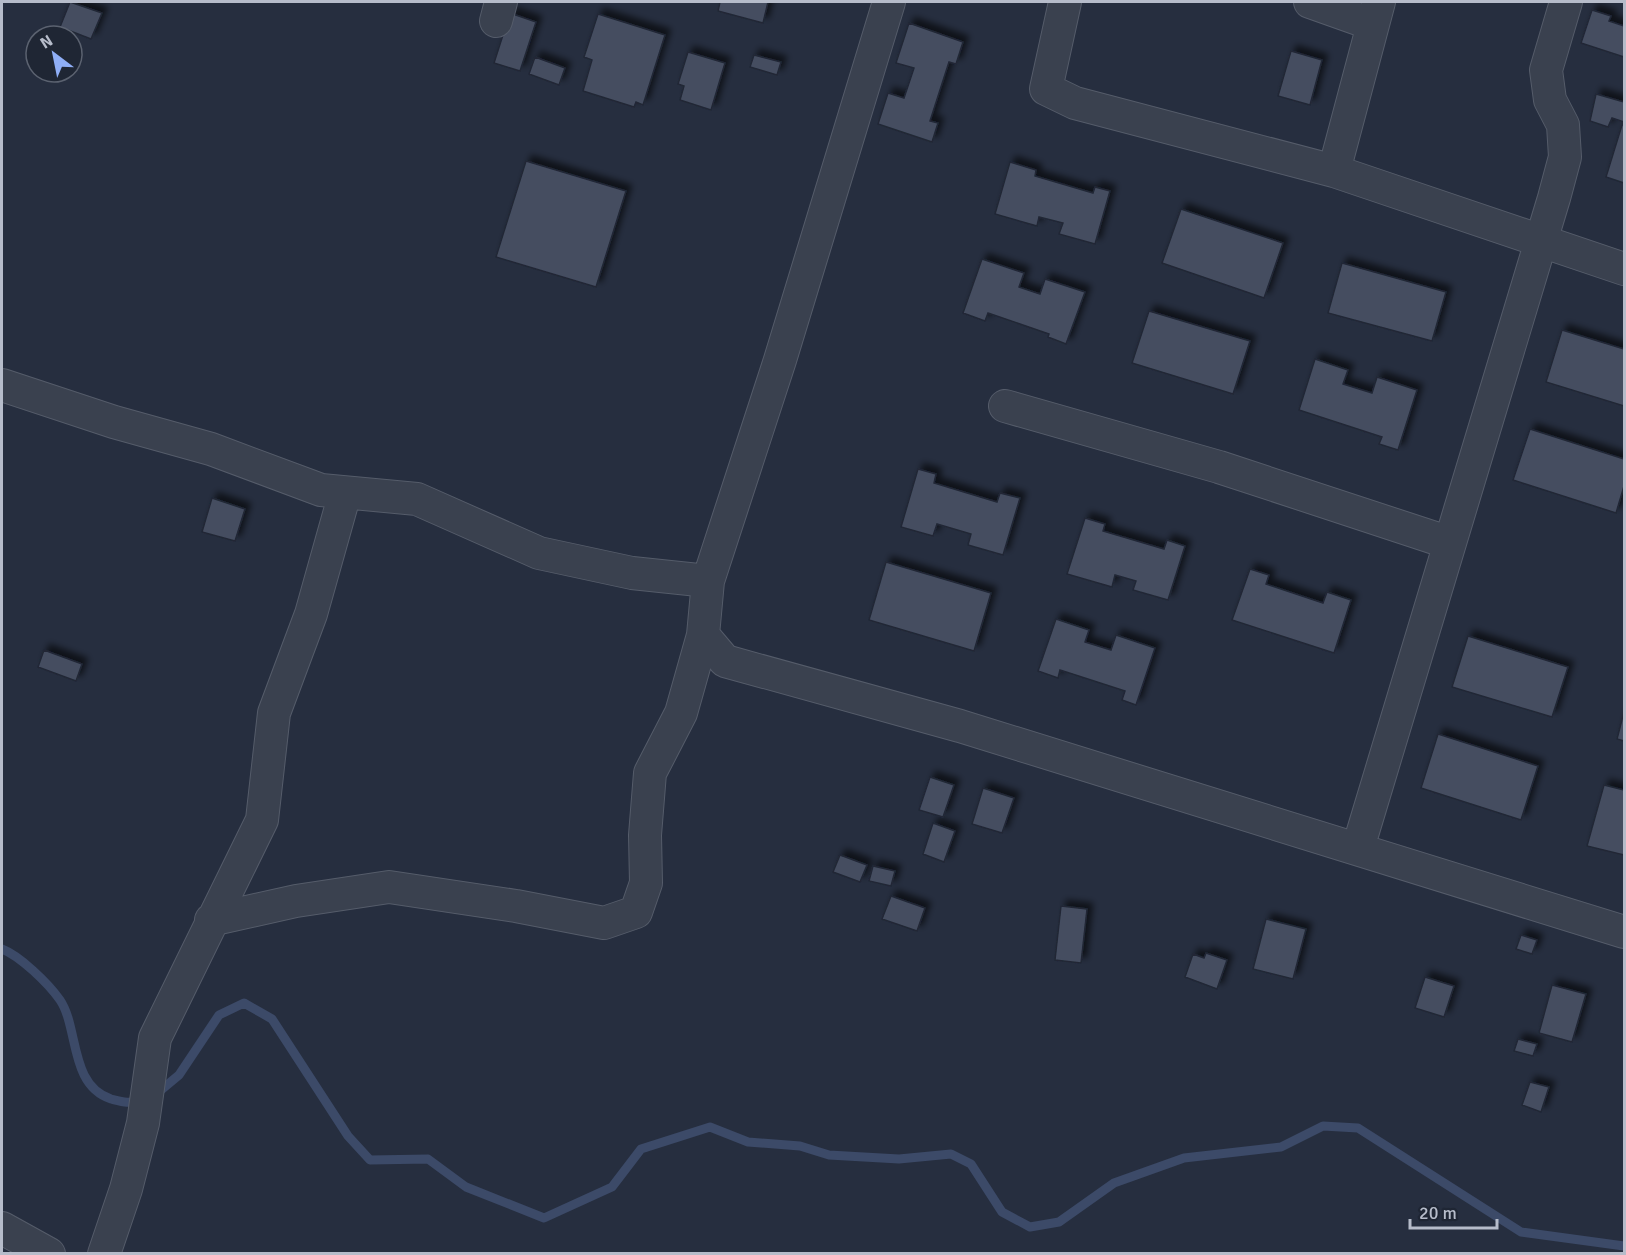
<svg xmlns="http://www.w3.org/2000/svg" width="1626" height="1255" viewBox="0 0 1626 1255" font-family="Signika,sans-serif">
  <defs>
    <filter id="shadow"><feDropShadow dx="5.5" dy="-5.5" stdDeviation="3" flood-color="#0009"/></filter>
  </defs>
  <rect width="100%" height="100%" fill="#262e3f"/>
  <g fill="none" stroke-linecap="round" stroke-linejoin="round">
    <path stroke="#3c4a68" stroke-width="9" d="M 2,949 C 20,956 48,983 60,1000 C 79,1028 69,1085 111,1099 C 123,1102 129,1104 142,1100
      M 155,1095 L 179,1075 L 219,1015 L 244,1003 L 272,1019 L 348,1136 L 370,1160 L 428,1159 L 466,1187 L 544,1218 L 612,1187 L 641,1149 L 710,1127 L 748,1142 L 800,1146 L 829,1155 L 899,1159 L 951,1154 L 971,1164 L 1002,1212 L 1030,1227 L 1059,1222 L 1114,1183 L 1184,1158 L 1281,1147 L 1323,1126 L 1358,1128 L 1521,1232 L 1624,1246"/>
  </g>
  <path fill="#454e61" stroke="#212836" stroke-width="1.5" filter="url(#shadow)" d="M 70,2 L 102,13 L 91,39 L 60,27 Z
    M 720,2 L 768,2 L 763,23 L 718,11 Z
    M 1592,10 L 1611,16 L 1609,21 L 1624,26 L 1624,57 L 1581,43 Z
    M 510,13 L 536,22 L 520,71 L 494,63 Z
    M 598,14 L 665,35 L 643,105 L 636,102 L 634,107 L 583,91 L 592,60 L 584,57 Z
    M 909,23 L 963,42 L 956,64 L 949,62 L 930,121 L 938,123 L 932,142 L 878,124 L 888,93 L 904,98 L 914,68 L 896,63 Z
    M 1291,51 L 1322,60 L 1310,105 L 1278,96 Z
    M 688,52 L 725,63 L 711,110 L 680,100 L 684,86 L 678,84 Z
    M 754,55 L 781,62 L 777,75 L 750,67 Z
    M 535,57 L 565,68 L 559,85 L 529,74 Z
    M 1596,94 L 1624,102 L 1624,122 L 1612,118 L 1608,127 L 1590,121 Z
    M 1622,125 L 1624,125 L 1624,183 L 1606,177 Z
    M 526,161 L 626,191 L 596,287 L 496,257 Z
    M 1010,162 L 1036,170 L 1035,176 L 1093,193 L 1095,187 L 1110,191 L 1095,244 L 1059,234 L 1063,223 L 1039,217 L 1037,226 L 995,214 Z
    M 1181,209 L 1283,243 L 1264,298 L 1162,263 Z
    M 982,259 L 1024,273 L 1019,287 L 1040,294 L 1045,279 L 1085,292 L 1066,344 L 1048,337 L 1049,334 L 988,313 L 985,321 L 963,313 Z
    M 1342,263 L 1446,292 L 1432,341 L 1328,313 Z
    M 1149,311 L 1250,341 L 1233,394 L 1132,363 Z
    M 1562,330 L 1624,349 L 1624,406 L 1546,382 Z
    M 1315,359 L 1348,370 L 1343,384 L 1372,393 L 1377,377 L 1417,390 L 1398,450 L 1379,444 L 1382,437 L 1299,410 Z
    M 1530,429 L 1624,459 L 1624,486 L 1616,513 L 1513,480 Z
    M 918,469 L 936,474 L 934,483 L 997,502 L 1000,493 L 1020,498 L 1003,555 L 968,545 L 971,534 L 937,524 L 933,536 L 901,527 Z
    M 212,498 L 245,509 L 235,541 L 202,532 Z
    M 1085,518 L 1105,524 L 1103,531 L 1164,549 L 1167,540 L 1185,546 L 1168,600 L 1133,590 L 1136,581 L 1115,575 L 1112,587 L 1067,574 Z
    M 886,562 L 991,593 L 974,651 L 869,620 Z
    M 1250,569 L 1269,575 L 1266,584 L 1323,603 L 1327,592 L 1351,600 L 1334,653 L 1232,620 Z
    M 1056,619 L 1089,630 L 1085,642 L 1111,650 L 1116,635 L 1155,648 L 1136,705 L 1122,700 L 1125,691 L 1060,670 L 1058,678 L 1038,671 Z
    M 1468,636 L 1568,667 L 1552,717 L 1452,687 Z
    M 44,650 L 82,664 L 76,681 L 38,667 Z
    M 1624,712 L 1624,741 L 1617,739 Z
    M 1438,734 L 1538,766 L 1521,820 L 1421,788 Z
    M 930,777 L 954,785 L 943,817 L 919,810 Z
    M 1604,785 L 1624,790 L 1624,855 L 1587,846 Z
    M 983,788 L 1014,798 L 1002,833 L 972,824 Z
    M 933,823 L 955,831 L 944,862 L 923,854 Z
    M 840,855 L 867,865 L 860,882 L 833,872 Z
    M 873,866 L 895,871 L 891,886 L 869,881 Z
    M 891,896 L 925,908 L 917,931 L 882,919 Z
    M 1061,906 L 1087,909 L 1081,963 L 1055,960 Z
    M 1266,919 L 1306,929 L 1293,979 L 1253,969 Z
    M 1521,935 L 1537,940 L 1532,954 L 1516,949 Z
    M 1206,953 L 1227,960 L 1217,989 L 1185,977 L 1193,954 L 1204,958 Z
    M 1425,977 L 1454,986 L 1444,1017 L 1415,1008 Z
    M 1552,985 L 1586,994 L 1572,1042 L 1539,1033 Z
    M 1518,1039 L 1537,1044 L 1533,1056 L 1514,1051 Z
    M 1530,1082 L 1549,1087 L 1541,1112 L 1522,1105 Z"/>
  <g fill="none" stroke-linecap="round" stroke-linejoin="round">
    <g stroke="#555c6a" stroke-width="34">
      <path id="minor" d="M 889,2 L 780,360 L 708,581 L 703,635 L 725,661 L 960,726 L 1624,932
        M 1065,2 L 1046,89 L 1075,103 L 1334,171 L 1624,269
        M 1310,2 L 1372,24
        M 496,21 L 501,2
        M 1334,171 L 1379,2
        M 2,385 L 114,422 L 211,449 L 321,490 L 417,499 L 539,553 L 632,573 L 708,581
        M 1005,406 L 1219,467 L 1450,543
        M 1358,848 L 1554,198 L 1565,157 L 1563,125 L 1550,100 L 1546,70 L 1566,2
        M 211,920 L 296,901 L 389,887 L 516,906 L 604,923 L 636,912 L 646,883 L 645,835 L 650,773 L 681,713 L 703,635
        M 2,1228 L 49,1254
        M 104,1254 L 126,1189 L 143,1123 L 155,1038 L 262,820 L 274,713 L 311,614 L 345,493"/>
    </g>
    <use href="#minor" stroke="#3a414f" stroke-width="32"/>
  </g>
  <rect width="1626" height="1255" fill="none" stroke="#b6bcca" stroke-width="6"/>
  <g transform="translate(54 54) rotate(328)"><circle r="28" fill="#1f2634" stroke="#5b6270" stroke-width="1.5"/>
  <path d="M0-4.5L10 22L0 15L-10 22Z" fill="#8faef6"/>
  <text y="-9" font-size="16" font-weight="bold" text-anchor="middle" fill="#b6bcca">N</text>
  </g>
  <path d="M1410 1219v9h87v-9" fill="none" stroke="#b6bcca" stroke-width="3"/>
  <text x="1419" y="1219" font-size="18" fill="#b6bcca" stroke="#1f2634" stroke-width="4.5" paint-order="stroke">20 m</text>
</svg>
